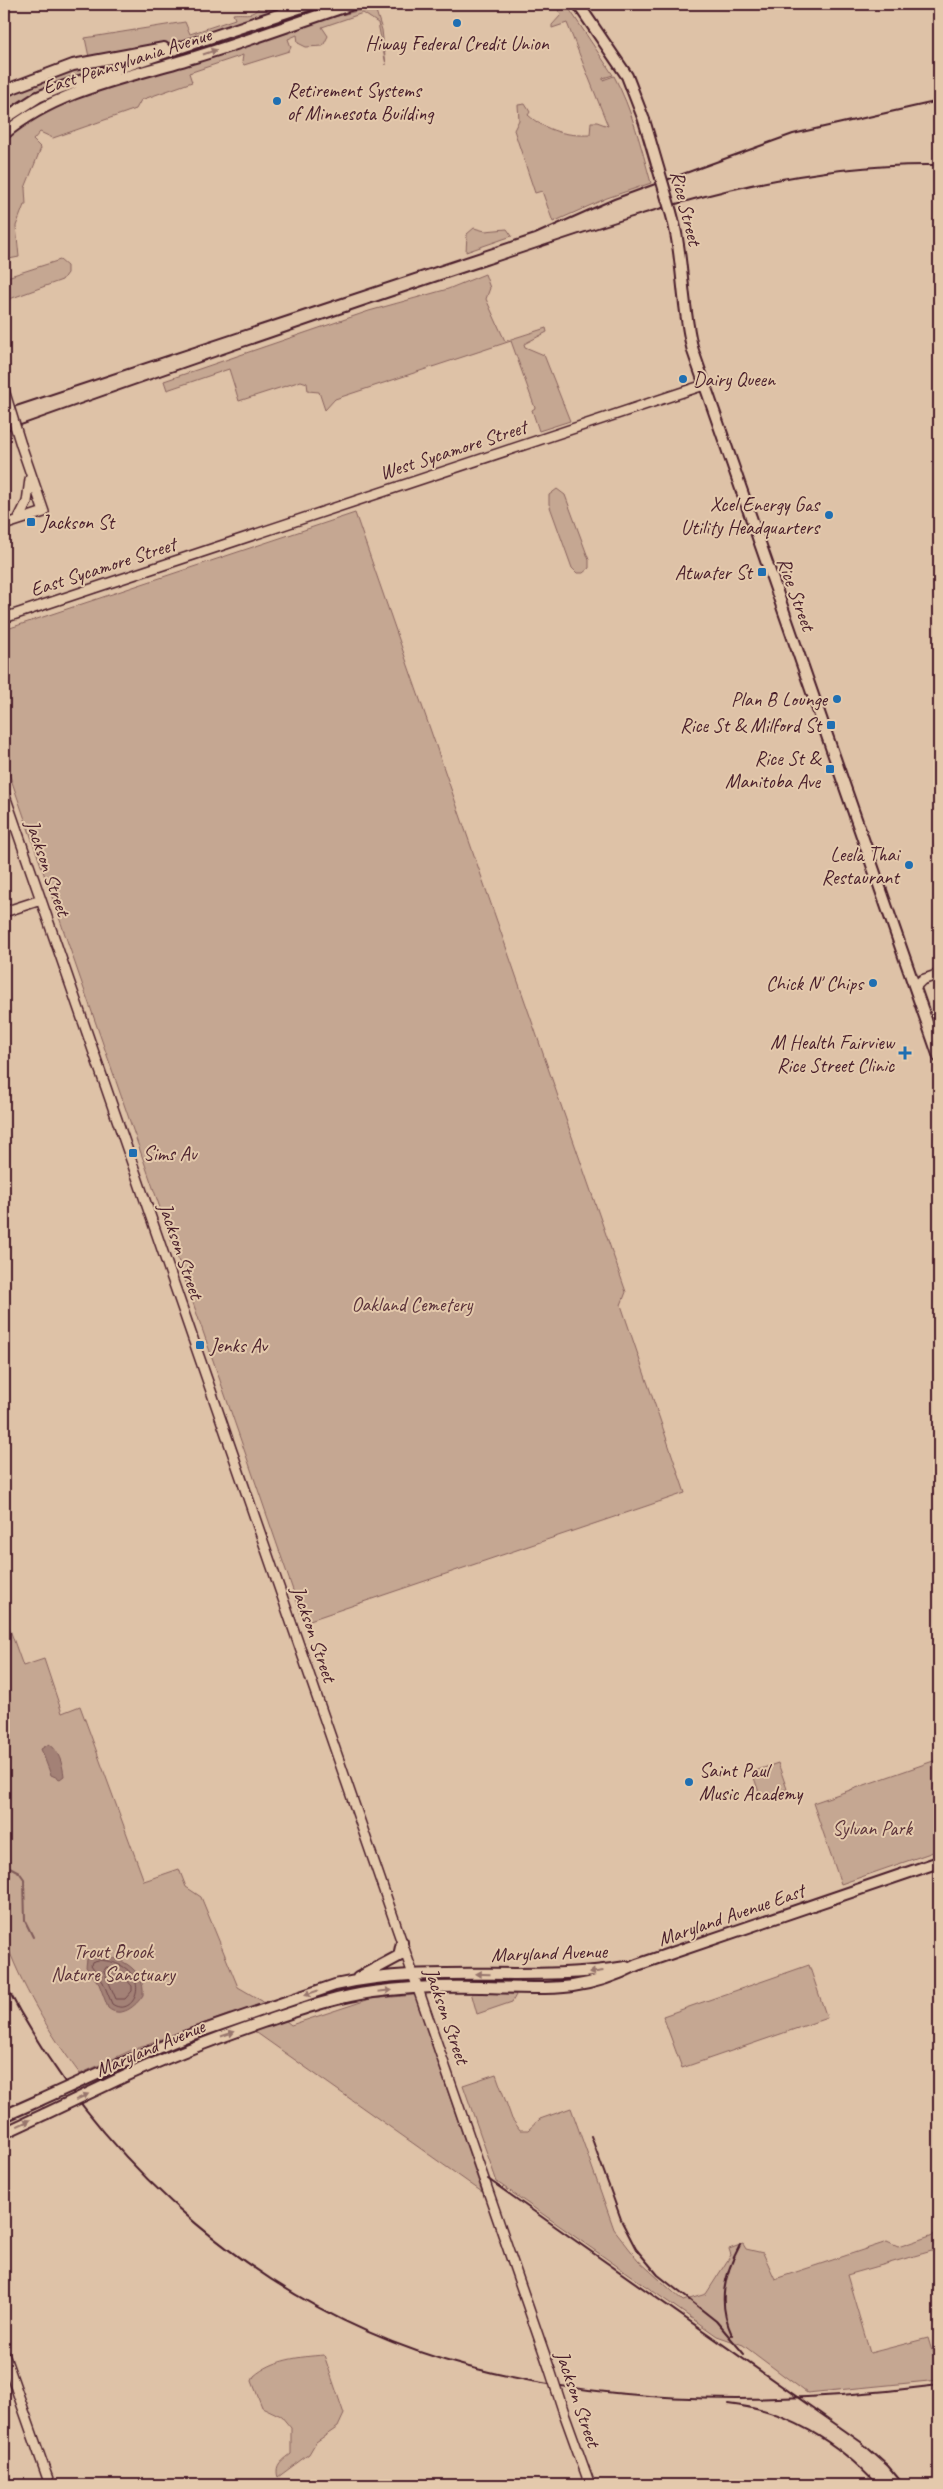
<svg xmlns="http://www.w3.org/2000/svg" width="943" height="2489" viewBox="0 0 943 2489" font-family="Caveat,sans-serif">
  <rect width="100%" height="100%" fill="#dec2a7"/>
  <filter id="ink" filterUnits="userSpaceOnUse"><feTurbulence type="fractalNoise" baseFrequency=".02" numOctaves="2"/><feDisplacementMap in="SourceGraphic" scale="10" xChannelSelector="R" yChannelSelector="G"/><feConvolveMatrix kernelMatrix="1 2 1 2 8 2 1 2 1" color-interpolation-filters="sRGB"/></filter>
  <g filter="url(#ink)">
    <path fill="#c5a792" stroke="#88635e" d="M 281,4 L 298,4 L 185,41 L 89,57 L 85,38 L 185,22 L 190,34 L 235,19 L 233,14 C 245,12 253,18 260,5 L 264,5 L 266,9 Z
      M 566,4 L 613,75 L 603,78 L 603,80 L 614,76 C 632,110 641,146 651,183 L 607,198 L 553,222 L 542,191 L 535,193 L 514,130 L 519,120 L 518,105 L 525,104 L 530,112 L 528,115 C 546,131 567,136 590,135 L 591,122 L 597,122 L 608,126 L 567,23 L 552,28 L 552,25 L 561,15 L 558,10 L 562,8 L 561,5 Z
      M 369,8 L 376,11 L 382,30 L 386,65 L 378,23 L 363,13 L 322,27 L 328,36 L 323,46 L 306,47 L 298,43 L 297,35 L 288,39 L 291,47 L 289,51 L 244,65 L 242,62 L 243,55 L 189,73 L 192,82 L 141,100 L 136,109 L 53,138 L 40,132 L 33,140 L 41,148 L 25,188 L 26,205 L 24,205 L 16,226 L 19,257 L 4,260 L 4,141 C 29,119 58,104 89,94 L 314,22 Z
      M 128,60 L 4,115 L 4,96 L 71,70 Z
      M 474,228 L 485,231 L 507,229 L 512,236 L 466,252 L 467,234 Z
      M 60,260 L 67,266 L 67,273 L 62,280 L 4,301 L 4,278 Z
      M 485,274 L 490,288 L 486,299 L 505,341 L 546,328 L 547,332 L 524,344 L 525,347 L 544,355 L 570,421 L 539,431 L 532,410 L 535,408 L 511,341 L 335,399 L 325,410 L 319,392 L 308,391 L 307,383 L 301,381 L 239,401 L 229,369 L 167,390 L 164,381 L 369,311 L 448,289 Z
      M 557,489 L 565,495 L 589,560 L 589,568 L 583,573 L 577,573 L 572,568 L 549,504 L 549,495 Z
      M 355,513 L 626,1292 L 621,1305 L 685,1493 L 304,1622 L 4,759 L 4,630 Z
      M 4,1613 L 23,1666 L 44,1659 L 62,1713 L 80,1706 L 144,1881 L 179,1869 L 186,1887 L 201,1897 L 238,1987 L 262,2001 L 291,2025 L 370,1999 L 415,1995 L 482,2192 L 230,2014 L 136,2048 L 80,2074 C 49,2033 21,1985 4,1937 Z
      M 939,1759 L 939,1850 L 841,1884 L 813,1803 Z
      M 778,1763 L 787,1789 L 761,1798 L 752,1772 Z
      M 809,1965 L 827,2018 L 682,2068 L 663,2016 Z
      M 471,1992 L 515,1994 L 516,1995 L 512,2002 L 477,2014 Z
      M 496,2074 L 512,2119 L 520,2130 L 528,2130 L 540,2119 L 571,2108 L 614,2229 L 638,2260 L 683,2301 L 706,2294 L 731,2255 L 729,2249 L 743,2244 L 746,2249 L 763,2253 L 775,2279 L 887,2242 L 898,2247 L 939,2233 L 939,2249 L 847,2275 L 870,2353 L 928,2338 L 935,2361 L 939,2360 L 939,2380 L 807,2393 L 743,2345 L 717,2336 L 497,2182 L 463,2085 Z
      M 324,2355 L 344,2414 L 338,2427 L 316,2442 L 309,2454 L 278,2477 C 274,2466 283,2460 291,2454 L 291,2428 L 281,2416 L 262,2407 L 252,2381 L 254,2376 C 274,2359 299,2357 324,2355 Z"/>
    <path fill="#a38176" stroke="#7f5a58" d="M 49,1744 C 58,1749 63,1765 64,1776 L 60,1779 L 51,1775 L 41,1749 Z
      M 99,1955 C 121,1957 145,1970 143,1995 C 136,2006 121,2019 108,2008 L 99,1984 L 86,1967 L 87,1959 Z"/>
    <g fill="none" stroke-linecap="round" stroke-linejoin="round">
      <path stroke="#6e4649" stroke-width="1" d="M 99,1960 C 157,1964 137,2021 112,2004 L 103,1982 L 91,1965 L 92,1962 Z
        M 107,1967 L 120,1972 L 132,1986 L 132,1991 L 125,1999 L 116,1999 L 104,1971 Z"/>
      <path stroke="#7f5a58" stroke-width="2" d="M 4,1864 L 19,1872 L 24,1879 L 25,1921 L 33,1937"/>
      <g stroke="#4a1f2b" stroke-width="12">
        <path id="tertiary" d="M 18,520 L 27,502 L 30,479
          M 4,525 L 44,512 L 21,445
          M 4,618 L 704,385
          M 4,793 L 550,2370
          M 4,912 L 41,900
          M 915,987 L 922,980 L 939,974
          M 4,2354 L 50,2485
          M 564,2413 L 590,2485"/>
      </g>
      <g stroke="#4a1f2b" stroke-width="14">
        <path id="secondary" d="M 578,4 L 627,76 L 644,120
          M 4,91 L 73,65 L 164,48
          M 4,119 L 38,97 L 62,87 L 311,4
          M 4,134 C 57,89 130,77 195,57 C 248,41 301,21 353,4
          M 671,212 C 684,257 681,305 693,351 L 939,1057
          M 358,1978 L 399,1956 L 402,1942
          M 106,2070 L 187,2036 L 335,1985 C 432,1963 530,1983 626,1967
          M 119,2079 C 166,2057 214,2039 263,2022 C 299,2010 335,1997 373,1992 C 408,1987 446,1986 482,1987 C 543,1988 581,1994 637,1965 L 939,1862
          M 4,2116 L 40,2100
          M 4,2133 L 45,2114"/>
      </g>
      <use href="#tertiary" stroke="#e4c9ac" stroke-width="9"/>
      <use href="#secondary" stroke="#e4c9ac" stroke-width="10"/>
      <path stroke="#4a1f2b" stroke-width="2" d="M 4,410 L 535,234 L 614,199 L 793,134 L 939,101
        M 4,431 C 164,374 325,318 486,265 C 637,215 778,162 939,165
        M 4,1982 C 99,2166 266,2314 469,2367 C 621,2407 785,2405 939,2385
        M 591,2136 L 622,2222 L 636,2249 L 658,2275 L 716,2321 L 744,2354
        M 488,2179 L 861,2442 L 888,2466 L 904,2485
        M 732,2335 C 717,2303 724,2275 740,2245
        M 728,2404 C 786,2410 838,2442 877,2485"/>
      <g stroke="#4a1f2b" stroke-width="12" stroke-linecap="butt">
        <path id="tertiary-bridge" d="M 4,390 L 21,445
          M 550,2370 L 564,2413"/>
      </g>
      <g stroke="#4a1f2b" stroke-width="14" stroke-linecap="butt">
        <path id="secondary-bridge" d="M 644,120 L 671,212
          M 40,2100 L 106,2070
          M 45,2114 L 119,2079"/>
      </g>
      <use href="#tertiary-bridge" stroke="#e4c9ac" stroke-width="9"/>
      <use href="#secondary-bridge" stroke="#e4c9ac" stroke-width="10"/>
    </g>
    <defs><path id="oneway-solid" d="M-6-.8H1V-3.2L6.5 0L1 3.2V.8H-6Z" transform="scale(1.25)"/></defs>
    <g fill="#97746c">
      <use href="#oneway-solid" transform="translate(210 52) rotate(-19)"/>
      <use href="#oneway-solid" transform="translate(596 1972) rotate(172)"/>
      <use href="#oneway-solid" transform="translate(483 1974) rotate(-178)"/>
      <use href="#oneway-solid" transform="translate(385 1991) rotate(-6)"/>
      <use href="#oneway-solid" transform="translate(311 1993) rotate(161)"/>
      <use href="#oneway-solid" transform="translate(228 2034) rotate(-19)"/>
      <use href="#oneway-solid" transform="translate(82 2097) rotate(-25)"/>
      <use href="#oneway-solid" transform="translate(24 2123) rotate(-25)"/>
    </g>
  </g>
  <g fill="#1f6fb2" stroke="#e4c9ac" stroke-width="2">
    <circle cx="457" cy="23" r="5"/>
    <circle cx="277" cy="101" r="5"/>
    <circle cx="683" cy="379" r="5"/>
    <circle cx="829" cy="515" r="5"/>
    <rect x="26" y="517" width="10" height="10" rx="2.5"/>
    <rect x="757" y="567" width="10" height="10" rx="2.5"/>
    <circle cx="837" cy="699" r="5"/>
    <rect x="826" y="720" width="10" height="10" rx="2.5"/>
    <rect x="825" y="764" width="10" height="10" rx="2.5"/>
    <circle cx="909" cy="865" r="5"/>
    <circle cx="873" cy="983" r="5"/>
    <path d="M902.5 1045.5h5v5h5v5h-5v5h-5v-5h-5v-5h5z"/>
    <rect x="128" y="1148" width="10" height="10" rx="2.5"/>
    <rect x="195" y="1340" width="10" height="10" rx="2.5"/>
    <circle cx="689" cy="1782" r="5"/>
  </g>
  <g text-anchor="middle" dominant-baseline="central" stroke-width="4" stroke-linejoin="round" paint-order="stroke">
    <g font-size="20" fill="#4a1f2b" stroke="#e4c9ac" text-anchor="end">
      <text x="457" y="43" text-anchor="middle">Hiway Federal Credit Union</text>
      <text x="287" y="90" text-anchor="start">Retirement Systems<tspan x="287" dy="23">of Minnesota Building</tspan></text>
      <text x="693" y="379" text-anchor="start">Dairy Queen</text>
      <text x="819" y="504">Xcel Energy Gas<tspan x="819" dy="23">Utility Headquarters</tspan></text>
      <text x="41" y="522" text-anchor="start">Jackson St</text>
      <text x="752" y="572">Atwater St</text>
      <text x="827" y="699">Plan B Lounge</text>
      <text x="821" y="725">Rice St &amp; Milford St</text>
      <text x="820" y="758">Rice St &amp;<tspan x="820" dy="23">Manitoba Ave</tspan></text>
      <text x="899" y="854">Leela Thai<tspan x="899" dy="23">Restaurant</tspan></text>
      <text x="863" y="983">Chick N' Chips</text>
      <text x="894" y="1042">M Health Fairview<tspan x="894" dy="23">Rice Street Clinic</tspan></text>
      <text x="143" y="1153" text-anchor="start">Sims Av</text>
      <text x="210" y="1345" text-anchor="start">Jenks Av</text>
      <text x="699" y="1770" text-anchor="start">Saint Paul<tspan x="699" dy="23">Music Academy</tspan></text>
    </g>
    <g font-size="20" fill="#4a1f2b" stroke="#e4c9ac">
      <text transform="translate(127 61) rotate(-18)">East Pennsylvania Avenue</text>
      <text transform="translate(686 208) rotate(76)">Rice Street</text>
      <text transform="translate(453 450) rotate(-18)">West Sycamore Street</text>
      <text transform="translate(103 567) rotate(-18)">East Sycamore Street</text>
      <text transform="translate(796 594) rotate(70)">Rice Street</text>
      <text transform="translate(48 868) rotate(71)">Jackson Street</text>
      <text transform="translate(181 1251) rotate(71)">Jackson Street</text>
      <text transform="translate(314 1634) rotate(71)">Jackson Street</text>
      <text transform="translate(731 1915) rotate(-19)">Maryland Avenue East</text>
      <text transform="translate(549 1953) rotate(-2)">Maryland Avenue</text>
      <text transform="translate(447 2016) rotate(71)">Jackson Street</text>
      <text transform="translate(150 2048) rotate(-23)">Maryland Avenue</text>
      <text transform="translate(578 2399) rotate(71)">Jackson Street</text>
    </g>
    <g font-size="20" fill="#5c333a" stroke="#e4c9ac">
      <text x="412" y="1304">Oakland Cemetery</text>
      <text x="872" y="1828">Sylvan Park</text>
      <text x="113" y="1951">Trout Brook<tspan x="113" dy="23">Nature Sanctuary</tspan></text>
    </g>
  </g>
  <rect width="943" height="2489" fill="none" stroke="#e4c9ac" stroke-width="20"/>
  <rect x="10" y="10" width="923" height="2469" fill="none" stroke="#4a1f2b" stroke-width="2" filter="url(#ink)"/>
</svg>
